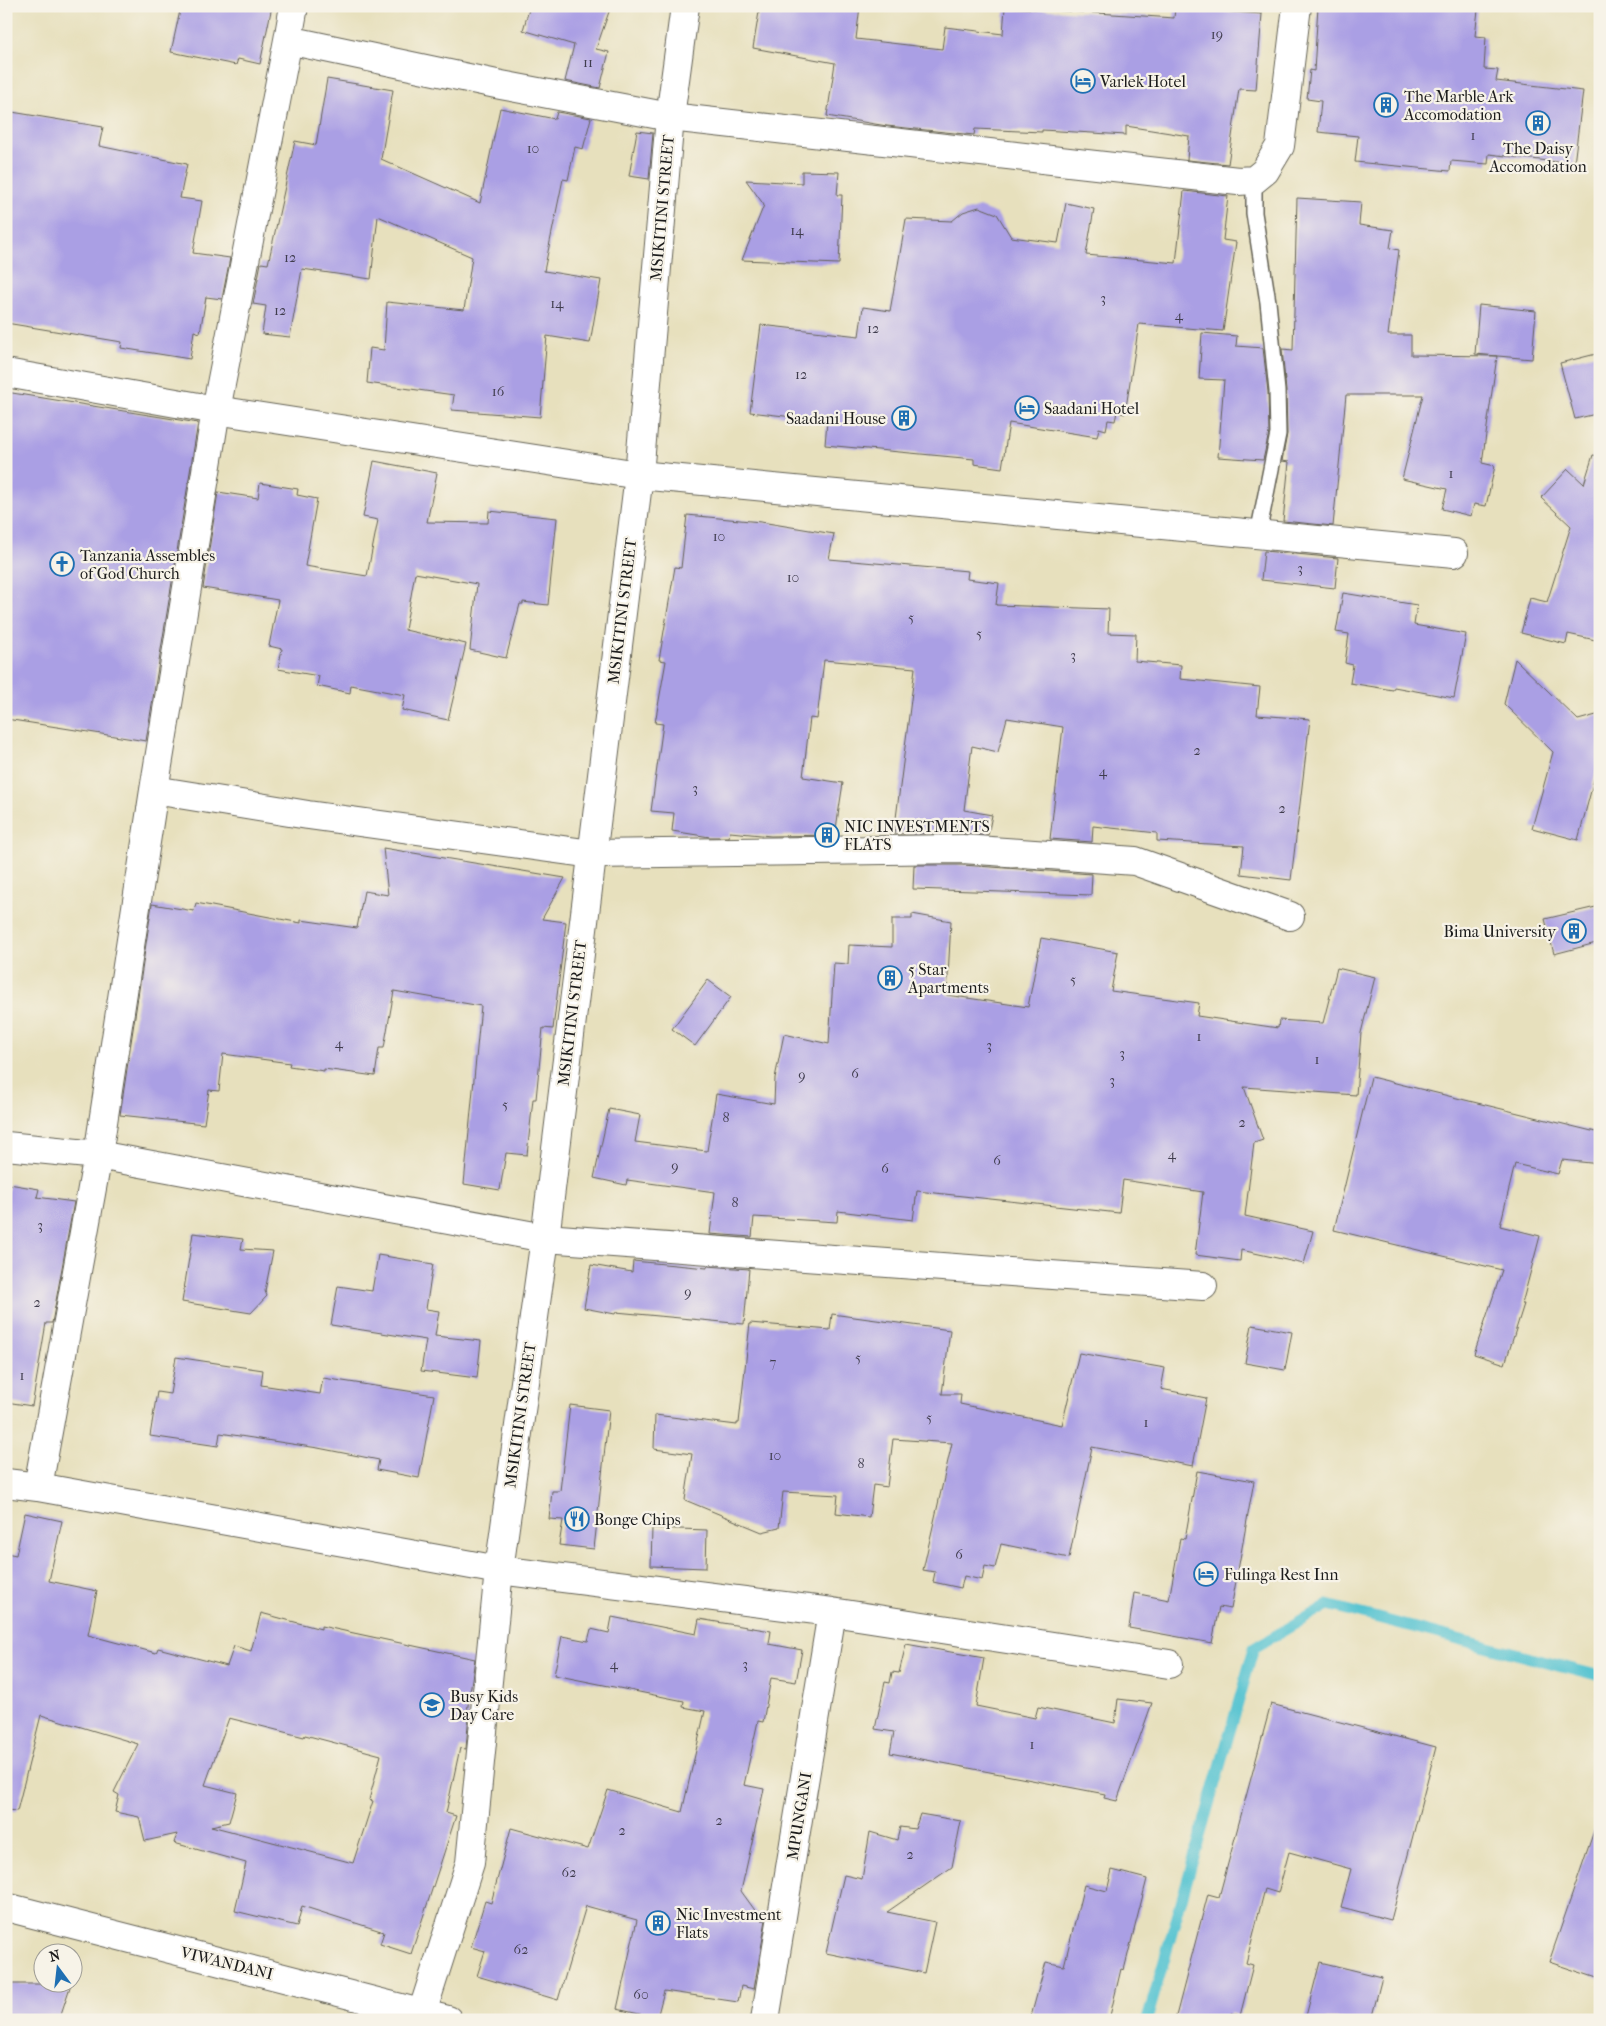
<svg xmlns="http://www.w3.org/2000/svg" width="1606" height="2026" viewBox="0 0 1606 2026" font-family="'IM FELL French Canon',serif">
  <rect width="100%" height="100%" fill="#f7f3e8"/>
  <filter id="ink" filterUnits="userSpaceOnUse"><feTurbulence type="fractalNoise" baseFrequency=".02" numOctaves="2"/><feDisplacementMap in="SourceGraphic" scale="10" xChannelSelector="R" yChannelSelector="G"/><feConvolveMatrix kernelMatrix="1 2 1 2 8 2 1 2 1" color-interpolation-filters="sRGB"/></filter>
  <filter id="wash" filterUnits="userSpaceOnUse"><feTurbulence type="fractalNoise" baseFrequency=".0096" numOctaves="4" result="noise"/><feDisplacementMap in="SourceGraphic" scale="20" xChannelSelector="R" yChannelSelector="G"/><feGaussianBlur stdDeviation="1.12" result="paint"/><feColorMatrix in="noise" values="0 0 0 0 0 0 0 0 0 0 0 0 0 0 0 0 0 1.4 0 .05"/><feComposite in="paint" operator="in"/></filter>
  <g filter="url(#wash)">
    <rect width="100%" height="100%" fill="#e7e0bd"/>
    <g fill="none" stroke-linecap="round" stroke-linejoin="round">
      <path stroke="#58c4d1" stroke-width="11" d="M 1147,2020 L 1254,1648 L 1328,1605 L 1600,1676"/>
    </g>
    <g id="blocks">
      <path fill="#aa9fe4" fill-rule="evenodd" d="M 181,6 L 272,6 L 260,64 L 238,59 L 236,65 L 171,52 Z
        M 530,6 L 611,6 L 596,49 L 609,52 L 600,88 L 565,81 L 574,45 L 523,30 Z
        M 760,6 L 860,6 L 856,39 L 942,49 L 945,27 L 1003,34 L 1005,7 L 1174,18 L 1175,8 L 1262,14 L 1256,90 L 1239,89 L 1228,164 L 1187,160 L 1189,136 L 1126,126 L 1126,135 L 1042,130 L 1042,132 L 975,129 L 974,135 L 887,126 L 827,116 L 835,63 L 753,48 Z
        M 1318,6 L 1450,6 L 1478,10 L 1475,36 L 1486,37 L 1484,69 L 1498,70 L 1496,81 L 1583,91 L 1574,164 L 1489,154 L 1488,164 L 1451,161 L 1450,171 L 1355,162 L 1358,136 L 1318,132 L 1321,101 L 1307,99 L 1310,70 L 1314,71 Z
        M 327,79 L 393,90 L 381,159 L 480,203 L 500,108 L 555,119 L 557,112 L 591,118 L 583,149 L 575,147 L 568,180 L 563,179 L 544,271 L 601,280 L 590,343 L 547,336 L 540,417 L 452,410 L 454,395 L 367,383 L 370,348 L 384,350 L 387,302 L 464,310 L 472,257 L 378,216 L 371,279 L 302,269 L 290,337 L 262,334 L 266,306 L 253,304 L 261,263 L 268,264 L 295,141 L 316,145 Z
        M 6,111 L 103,127 L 99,146 L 187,164 L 180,198 L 202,201 L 193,253 L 230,258 L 222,299 L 206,297 L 200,333 L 194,331 L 190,359 L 121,348 L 122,342 L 6,323 Z
        M 637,131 L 653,133 L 649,179 L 629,176 Z
        M 802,171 L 839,172 L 837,195 L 842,195 L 839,264 L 742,260 L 764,205 L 746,180 L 802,183 Z
        M 1184,191 L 1228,196 L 1223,240 L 1236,242 L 1223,331 L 1139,324 L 1125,414 L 1117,412 L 1115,421 L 1108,420 L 1106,430 L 1099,428 L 1097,437 L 1009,423 L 1002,468 L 974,464 L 974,459 L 825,445 L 827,421 L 750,412 L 761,325 L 859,336 L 863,307 L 890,311 L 906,219 L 952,221 L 963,212 L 979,207 L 997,214 L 1011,237 L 1058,243 L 1066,203 L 1094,209 L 1086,255 L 1176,263 Z
        M 1297,198 L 1361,202 L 1359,225 L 1393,230 L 1390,248 L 1399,250 L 1388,335 L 1411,335 L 1411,355 L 1497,356 L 1482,463 L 1495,466 L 1486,506 L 1474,504 L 1471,516 L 1442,509 L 1447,489 L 1402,479 L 1423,395 L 1346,395 L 1333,526 L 1283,521 L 1289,462 L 1282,461 L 1287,434 L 1286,391 L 1282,349 L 1293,350 Z
        M 1479,305 L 1536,311 L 1532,359 L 1475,354 Z
        M 1202,333 L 1237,336 L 1236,346 L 1263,348 L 1268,392 L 1269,433 L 1263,460 L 1218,457 L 1224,380 L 1199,379 Z
        M 1600,353 L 1600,413 L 1575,419 L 1560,363 Z
        M 6,392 L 198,423 L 146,741 L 6,719 Z
        M 1593,455 L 1600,456 L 1600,641 L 1568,634 L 1566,644 L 1521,633 L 1530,598 L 1547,602 L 1571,526 L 1541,498 L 1568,469 L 1584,484 Z
        M 374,461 L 437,473 L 427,522 L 488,523 L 489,511 L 557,518 L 548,605 L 523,602 L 523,604 L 520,604 L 506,658 L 470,650 L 477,584 L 415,573 L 405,630 L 466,644 L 448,720 L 402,710 L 405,695 L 351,685 L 350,693 L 317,686 L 319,676 L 278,669 L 282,649 L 269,646 L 278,600 L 203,588 L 218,492 L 258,498 L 260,483 L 298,489 L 297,495 L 317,499 L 305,566 L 367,576 L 378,520 L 363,517 Z
        M 687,515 L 761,522 L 834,534 L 829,559 L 968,571 L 967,579 L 999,583 L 996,605 L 1109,609 L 1108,633 L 1136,634 L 1135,661 L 1181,665 L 1180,679 L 1260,687 L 1257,715 L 1310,719 L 1291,880 L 1241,874 L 1244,846 L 1157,841 L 1157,833 L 1093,826 L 1092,842 L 1050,839 L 1063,727 L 1007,718 L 998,752 L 972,746 L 964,810 L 992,815 L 988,835 L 962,833 L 894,834 L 915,668 L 824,660 L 817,719 L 810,718 L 803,777 L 843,783 L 835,835 L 771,836 L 730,832 L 729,837 L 710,837 L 672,831 L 674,813 L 651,811 L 663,724 L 655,723 L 666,661 L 659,660 L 675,567 L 681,568 Z
        M 1264,551 L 1338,558 L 1335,588 L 1261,580 Z
        M 1343,593 L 1417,605 L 1414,625 L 1466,634 L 1454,698 L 1394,687 L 1393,690 L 1350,683 L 1353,665 L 1345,663 L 1349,634 L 1336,632 Z
        M 1515,659 L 1578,720 L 1600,714 L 1600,757 L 1578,840 L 1532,828 L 1553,752 L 1504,704 Z
        M 383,848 L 565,878 L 542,919 L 566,922 L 553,1029 L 543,1028 L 536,1099 L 533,1099 L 527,1155 L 506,1153 L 500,1190 L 464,1184 L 481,1006 L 394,991 L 384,1048 L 379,1048 L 375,1076 L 324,1069 L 324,1071 L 289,1066 L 290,1063 L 223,1054 L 219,1091 L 209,1090 L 204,1124 L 120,1115 L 152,904 L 194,911 L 196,903 L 301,923 L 301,920 L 357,928 L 364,891 L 388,895 Z
        M 914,865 L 962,865 L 1092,874 L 1091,895 L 913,889 Z
        M 1600,906 L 1600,942 L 1554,954 L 1545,919 Z
        M 912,914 L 951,921 L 947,995 L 1028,1007 L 1041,938 L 1118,952 L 1111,991 L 1199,1003 L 1197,1016 L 1278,1028 L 1279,1020 L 1323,1023 L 1337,968 L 1375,977 L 1361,1033 L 1356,1095 L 1244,1087 L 1263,1140 L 1254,1143 L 1245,1216 L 1313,1231 L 1304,1264 L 1241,1250 L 1240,1261 L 1195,1255 L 1203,1192 L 1123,1180 L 1119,1213 L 917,1191 L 913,1220 L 838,1211 L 837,1222 L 754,1217 L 752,1237 L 710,1234 L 715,1192 L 627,1180 L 626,1185 L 594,1178 L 609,1109 L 640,1115 L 635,1142 L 707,1151 L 716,1094 L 774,1104 L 775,1078 L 784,1034 L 829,1044 L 834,963 L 848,964 L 849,945 L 892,947 L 892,919 L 912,919 Z
        M 708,980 L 731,997 L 695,1046 L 672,1029 Z
        M 1371,1077 L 1600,1133 L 1600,1164 L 1562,1160 L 1558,1174 L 1515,1164 L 1500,1226 L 1540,1236 L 1522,1304 L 1524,1304 L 1505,1364 L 1474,1354 L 1502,1270 L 1334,1230 Z
        M 9,1184 L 39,1189 L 37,1197 L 74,1202 L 52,1323 L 46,1323 L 32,1406 L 6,1402 L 6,1200 Z
        M 193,1233 L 243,1239 L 241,1249 L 273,1251 L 265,1291 L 267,1296 L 251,1313 L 182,1302 Z
        M 378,1255 L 433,1264 L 426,1309 L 439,1311 L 435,1336 L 481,1341 L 477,1378 L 421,1371 L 426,1340 L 331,1325 L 338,1286 L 372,1291 Z
        M 633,1261 L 707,1268 L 707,1266 L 749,1269 L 744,1324 L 616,1312 L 615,1314 L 584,1308 L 591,1265 L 632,1272 Z
        M 832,1314 L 950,1330 L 942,1394 L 961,1394 L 960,1404 L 1062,1425 L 1079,1353 L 1165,1368 L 1161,1389 L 1206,1398 L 1193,1466 L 1092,1447 L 1069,1558 L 1001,1544 L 995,1568 L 985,1566 L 982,1580 L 964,1576 L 961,1588 L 933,1582 L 935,1572 L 923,1570 L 952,1443 L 893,1439 L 887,1487 L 873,1485 L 869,1517 L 836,1513 L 838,1495 L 783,1492 L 779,1528 L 762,1532 L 685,1500 L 692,1454 L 654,1449 L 655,1415 L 737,1425 L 737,1423 L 739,1423 L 750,1323 L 830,1330 Z
        M 1252,1325 L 1292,1332 L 1285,1370 L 1245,1363 Z
        M 176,1357 L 263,1370 L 261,1385 L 320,1394 L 323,1378 L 434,1395 L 419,1478 L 377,1470 L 379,1460 L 318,1448 L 220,1433 L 218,1446 L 150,1436 L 157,1392 L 170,1394 Z
        M 570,1405 L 609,1410 L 594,1549 L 559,1545 L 563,1520 L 549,1519 L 552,1491 L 560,1491 Z
        M 1197,1471 L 1254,1481 L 1231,1609 L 1219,1607 L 1212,1643 L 1129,1628 L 1134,1593 L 1169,1600 L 1180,1538 L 1185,1539 Z
        M 25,1513 L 62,1521 L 49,1581 L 97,1591 L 88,1635 L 156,1653 L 158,1648 L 227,1666 L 234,1646 L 251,1651 L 261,1613 L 321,1629 L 321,1626 L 475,1659 L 467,1712 L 469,1713 L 466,1749 L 460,1748 L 446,1813 L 456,1816 L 411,1954 L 380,1944 L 384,1932 L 302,1906 L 297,1926 L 235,1911 L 246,1863 L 174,1843 L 177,1834 L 145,1841 L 139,1817 L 115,1812 L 119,1795 L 114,1792 L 138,1744 L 41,1715 L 17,1811 L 6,1810 L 6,1553 L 16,1555 ZM 229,1718 L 304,1737 L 305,1735 L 381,1755 L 369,1800 L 373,1801 L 353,1863 L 211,1826 L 229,1822 L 237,1793 L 205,1785 Z
        M 652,1528 L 707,1530 L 706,1568 L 651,1566 Z
        M 612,1617 L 696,1634 L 699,1619 L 771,1631 L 769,1644 L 802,1650 L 796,1682 L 771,1678 L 763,1722 L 758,1721 L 744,1785 L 764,1789 L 741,1891 L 762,1920 L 766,1920 L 754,1989 L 741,1986 L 738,2002 L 664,1991 L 657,2018 L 617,2009 L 637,1920 L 586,1906 L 558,2000 L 477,1976 L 485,1951 L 471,1947 L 485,1901 L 491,1903 L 511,1828 L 588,1849 L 608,1790 L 682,1812 L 705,1711 L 683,1707 L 684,1701 L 554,1675 L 562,1636 L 588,1641 L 591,1629 L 609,1633 Z
        M 906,1644 L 984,1658 L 976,1706 L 1035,1718 L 1038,1707 L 1115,1723 L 1118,1699 L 1152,1703 L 1117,1801 L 1104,1798 L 1105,1794 L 890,1753 L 894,1732 L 875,1729 L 885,1682 L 890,1683 L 892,1672 L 899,1673 Z
        M 1271,1704 L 1436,1747 L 1391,1920 L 1341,1907 L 1351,1869 L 1289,1852 L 1278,1893 L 1265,1889 L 1246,1963 L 1253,1965 L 1240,2016 L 1231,2013 L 1229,2020 L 1175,2020 L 1208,1894 L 1219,1897 Z
        M 920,1814 L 961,1821 L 952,1867 L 887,1912 L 935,1922 L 924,1973 L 826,1953 L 844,1875 L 862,1879 L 870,1832 L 897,1840 L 900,1827 L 915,1829 Z
        M 1595,1828 L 1600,1829 L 1600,1979 L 1549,1962 Z
        M 1112,1870 L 1147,1879 L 1124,1970 L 1121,1969 L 1109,2020 L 1030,2020 L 1046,1962 L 1064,1966 L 1084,1885 L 1107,1891 Z
        M 1320,1962 L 1382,1977 L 1371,2020 L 1305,2020 Z
        M 6,1984 L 71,1984 L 59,2020 L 6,2020 Z"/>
    </g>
  </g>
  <g filter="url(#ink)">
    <use href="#blocks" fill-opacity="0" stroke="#636154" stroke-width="1"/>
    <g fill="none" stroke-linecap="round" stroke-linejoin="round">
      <g stroke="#636154" stroke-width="18">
        <path id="lane" d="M 1254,180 L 1254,213 L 1268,302 L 1277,391 L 1278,434 L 1258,534"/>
      </g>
      <g stroke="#636154" stroke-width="30">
        <path id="street" d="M 288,40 L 294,6
          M 6,373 L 216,410 L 639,475 L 1454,553
          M 154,790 L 308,815 L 592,854 L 962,849 L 1135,861 L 1290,916
          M 6,1146 L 98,1155 L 545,1238 L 1203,1286
          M 6,1483 L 38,1487 L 499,1570 L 832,1612 L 1169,1664
          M 38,1487 L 98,1155 L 154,790 L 216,410 L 288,40 L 501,85 L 670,117 L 1238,181 L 1254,180 L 1265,171 L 1280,146 L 1297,6
          M 765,2020 L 832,1612"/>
      </g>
      <g stroke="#636154" stroke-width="30">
        <path id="secondary" d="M 6,1907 L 448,2020
          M 422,2013 L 470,1863 L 499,1570 L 545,1238 L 639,475 L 670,117 L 685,6"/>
      </g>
      <use href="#lane" stroke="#fff" stroke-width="15"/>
      <use href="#street" stroke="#fff" stroke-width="28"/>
      <use href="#secondary" stroke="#fff" stroke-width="28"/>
    </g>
  </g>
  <defs>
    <g id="hotel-ring" transform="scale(1.25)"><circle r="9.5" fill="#f7f3e8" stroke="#1f6fb2" stroke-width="1.5"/><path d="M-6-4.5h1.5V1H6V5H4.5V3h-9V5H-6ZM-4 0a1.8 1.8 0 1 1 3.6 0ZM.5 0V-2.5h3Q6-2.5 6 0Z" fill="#1f6fb2"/></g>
    <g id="building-ring" transform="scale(1.25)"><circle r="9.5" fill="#f7f3e8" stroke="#1f6fb2" stroke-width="1.5"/><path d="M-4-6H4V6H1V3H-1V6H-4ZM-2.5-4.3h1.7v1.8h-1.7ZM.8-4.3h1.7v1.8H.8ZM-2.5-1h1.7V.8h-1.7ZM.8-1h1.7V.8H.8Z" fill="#1f6fb2"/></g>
    <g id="church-ring" transform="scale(1.25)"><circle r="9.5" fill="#f7f3e8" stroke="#1f6fb2" stroke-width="1.5"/><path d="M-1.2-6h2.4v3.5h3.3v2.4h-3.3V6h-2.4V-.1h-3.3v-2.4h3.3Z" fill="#1f6fb2"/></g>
    <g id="restaurant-ring" transform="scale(1.25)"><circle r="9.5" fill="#f7f3e8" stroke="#1f6fb2" stroke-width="1.5"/><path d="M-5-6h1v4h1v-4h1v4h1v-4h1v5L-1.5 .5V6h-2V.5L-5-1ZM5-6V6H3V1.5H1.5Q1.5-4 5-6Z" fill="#1f6fb2"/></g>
    <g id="school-ring" transform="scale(1.25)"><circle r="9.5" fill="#f7f3e8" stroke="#1f6fb2" stroke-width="1.5"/><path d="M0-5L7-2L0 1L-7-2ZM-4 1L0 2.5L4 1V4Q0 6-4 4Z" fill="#1f6fb2"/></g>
  </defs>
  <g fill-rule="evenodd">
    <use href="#hotel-ring" x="1083" y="81"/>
    <use href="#building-ring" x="1386" y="105"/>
    <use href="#building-ring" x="1538" y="123"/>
    <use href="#hotel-ring" x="1027" y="408"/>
    <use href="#building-ring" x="904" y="418"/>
    <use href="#church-ring" x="62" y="564"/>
    <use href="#building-ring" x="827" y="835"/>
    <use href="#building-ring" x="1574" y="931"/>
    <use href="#building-ring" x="890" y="978"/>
    <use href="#restaurant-ring" x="577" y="1519"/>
    <use href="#hotel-ring" x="1206" y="1574"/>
    <use href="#school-ring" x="432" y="1705"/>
    <use href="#building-ring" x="658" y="1923"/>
  </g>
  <g text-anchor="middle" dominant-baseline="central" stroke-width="4.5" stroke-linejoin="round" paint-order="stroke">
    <g font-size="14" fill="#403d4e">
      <text x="1217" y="34">19</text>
      <text x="588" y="62">11</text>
      <text x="1473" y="135">1</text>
      <text x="533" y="148">10</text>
      <text x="797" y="230">14</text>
      <text x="290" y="257">12</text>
      <text x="1103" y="298">3</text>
      <text x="557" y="303">14</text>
      <text x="280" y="310">12</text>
      <text x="1179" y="315">4</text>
      <text x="873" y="328">12</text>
      <text x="801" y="374">12</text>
      <text x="498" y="391">16</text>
      <text x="1451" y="473">1</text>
      <text x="719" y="536">10</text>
      <text x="1300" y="568">3</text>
      <text x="793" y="577">10</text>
      <text x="911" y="617">5</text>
      <text x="979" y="633">5</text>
      <text x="1073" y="655">3</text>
      <text x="1197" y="750">2</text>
      <text x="1103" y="771">4</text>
      <text x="695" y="788">3</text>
      <text x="1282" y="808">2</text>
      <text x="1073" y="979">5</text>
      <text x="1199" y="1036">1</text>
      <text x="339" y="1043">4</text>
      <text x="989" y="1045">3</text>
      <text x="1122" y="1053">3</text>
      <text x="1317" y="1059">1</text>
      <text x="855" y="1073">6</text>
      <text x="802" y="1075">9</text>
      <text x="1112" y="1080">3</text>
      <text x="505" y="1104">5</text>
      <text x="726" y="1117">8</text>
      <text x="1242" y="1122">2</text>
      <text x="1172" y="1154">4</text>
      <text x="997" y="1160">6</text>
      <text x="675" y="1166">9</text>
      <text x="885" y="1168">6</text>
      <text x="735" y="1202">8</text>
      <text x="40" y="1225">3</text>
      <text x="688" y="1292">9</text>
      <text x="37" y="1302">2</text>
      <text x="858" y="1357">5</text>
      <text x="773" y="1362">7</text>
      <text x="22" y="1375">1</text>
      <text x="929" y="1417">5</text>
      <text x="1146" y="1422">1</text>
      <text x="775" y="1455">10</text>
      <text x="861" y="1463">8</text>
      <text x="959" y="1554">6</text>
      <text x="614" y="1664">4</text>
      <text x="745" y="1664">3</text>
      <text x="1032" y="1744">1</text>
      <text x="719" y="1820">2</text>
      <text x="622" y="1830">2</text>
      <text x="910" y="1854">2</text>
      <text x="569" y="1872">62</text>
      <text x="521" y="1949">62</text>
      <text x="641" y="1994">60</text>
    </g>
    <g font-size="16" fill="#1c1c1c" stroke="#f7f3e8" text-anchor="start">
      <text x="1100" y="81">Varlek Hotel</text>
      <text x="1404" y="96">The Marble Ark<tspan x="1404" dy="18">Accomodation</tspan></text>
      <text x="1538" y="148" text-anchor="middle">The Daisy<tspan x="1538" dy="18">Accomodation</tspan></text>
      <text x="1044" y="408">Saadani Hotel</text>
      <text x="886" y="418" text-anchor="end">Saadani House</text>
      <text x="80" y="555">Tanzania Assembles<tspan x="80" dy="18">of God Church</tspan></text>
      <text x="844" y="826">NIC INVESTMENTS<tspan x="844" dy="18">FLATS</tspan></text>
      <text x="1556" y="931" text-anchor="end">Bima University</text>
      <text x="908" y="969">5 Star<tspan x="908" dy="18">Apartments</tspan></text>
      <text x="594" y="1519">Bonge Chips</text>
      <text x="1224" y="1574">Fulinga Rest Inn</text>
      <text x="450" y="1696">Busy Kids<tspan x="450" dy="18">Day Care</tspan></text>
      <text x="676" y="1914">Nic Investment<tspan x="676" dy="18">Flats</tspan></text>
    </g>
    <g font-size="16" fill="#1c1c1c" stroke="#f7f3e8">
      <text transform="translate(662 208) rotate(-85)">MSIKITINI STREET</text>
      <text transform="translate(622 611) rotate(-83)">MSIKITINI STREET</text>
      <text transform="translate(572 1013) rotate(-83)">MSIKITINI STREET</text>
      <text transform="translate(520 1415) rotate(-82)">MSIKITINI STREET</text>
      <text transform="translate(799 1816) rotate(-81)">MPUNGANI</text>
      <text transform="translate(227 1963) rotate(14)">VIWANDANI</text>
    </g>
  </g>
  <rect width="1606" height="2026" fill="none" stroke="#f7f3e8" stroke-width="25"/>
  <g transform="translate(58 1968) rotate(345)"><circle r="24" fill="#f7f3e8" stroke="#9f9d96"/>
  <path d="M0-4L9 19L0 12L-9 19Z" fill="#1f6fb2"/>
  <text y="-8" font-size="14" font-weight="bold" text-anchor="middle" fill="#1c1c1c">N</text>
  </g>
</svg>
